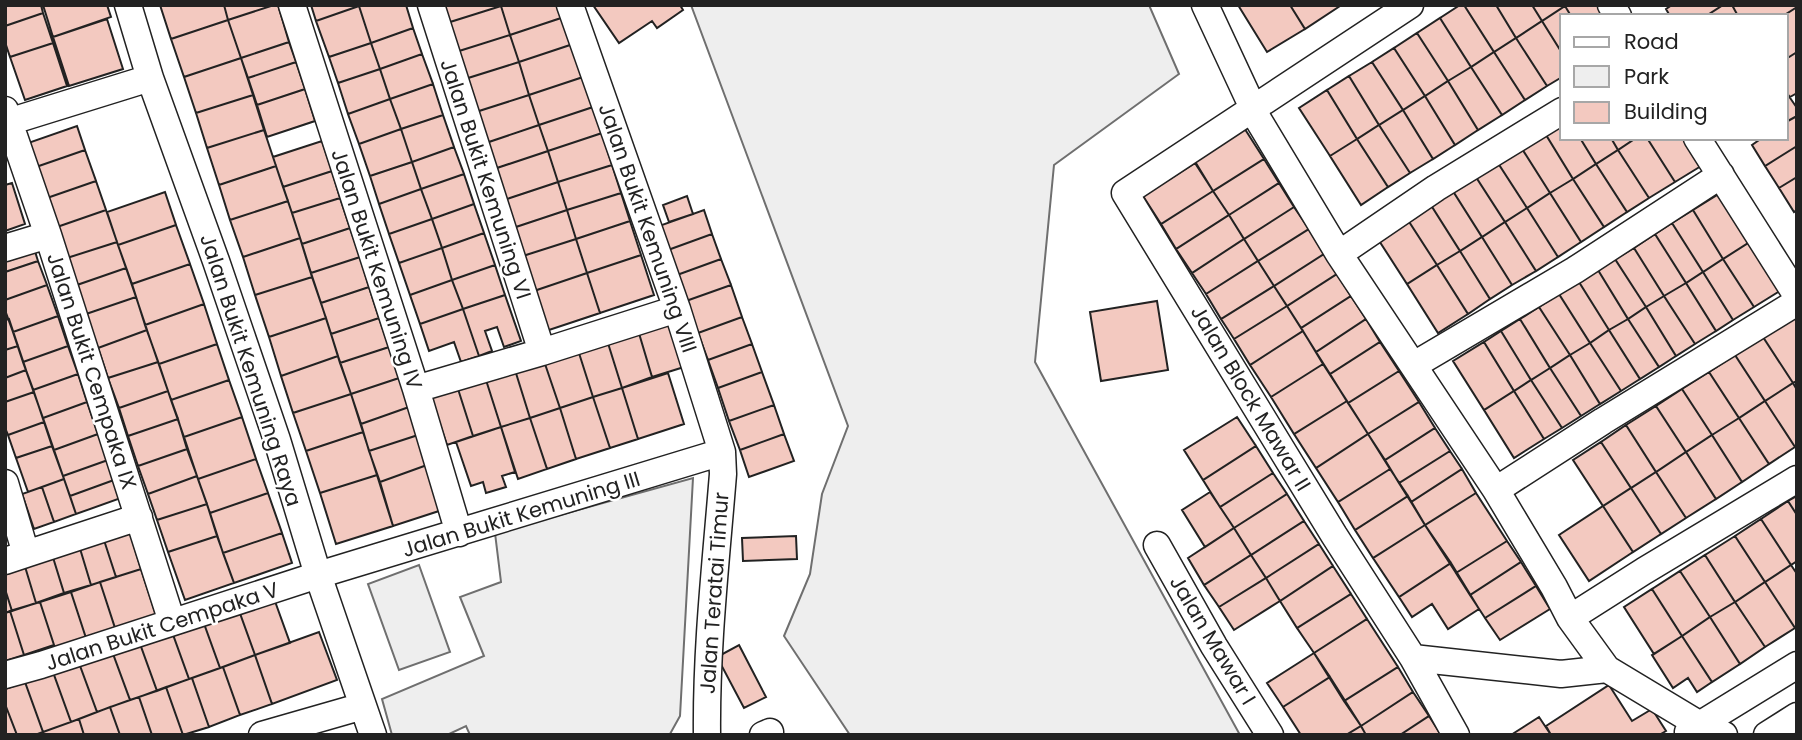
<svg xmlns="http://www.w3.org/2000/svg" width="1802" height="740" viewBox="0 0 1802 740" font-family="Poppins,sans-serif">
  <rect width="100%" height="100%" fill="#fff"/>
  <path fill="#eee" stroke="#6f6f6f" stroke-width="2" d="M 691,5 L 1149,5 L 1179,74 L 1054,165 L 1035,362 L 1240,735 L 850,735 L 784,636 L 810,574 L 822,494 L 848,426 Z
    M 693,478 L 680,716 L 670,734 L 470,735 L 466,726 L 447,735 L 392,735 L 382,699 L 484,656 L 460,597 L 501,582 L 495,533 Z
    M 419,565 L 450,652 L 399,670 L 368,584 Z"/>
  <path fill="#f3c9c0" stroke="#222" stroke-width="2" d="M 5,5 L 41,5 L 43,13 L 5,26 Z
    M 43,5 L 107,5 L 111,17 L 53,37 Z
    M 160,5 L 224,5 L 228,20 L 171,39 Z
    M 224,5 L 274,5 L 228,20 Z
    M 274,5 L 278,5 L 289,42 L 241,58 L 228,20 Z
    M 311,5 L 358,5 L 359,6 L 316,21 Z
    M 361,5 L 406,5 L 413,28 L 371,43 L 359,6 Z
    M 441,5 L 501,5 L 501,6 L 447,23 Z
    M 560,5 L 564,17 L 510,35 L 501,6 Z
    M 593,5 L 680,5 L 683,10 L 657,28 L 652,21 L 619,43 Z
    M 1238,5 L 1290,5 L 1305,29 L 1267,52 Z
    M 1290,5 L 1340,5 L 1340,6 L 1305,29 Z
    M 1460,5 L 1464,5 L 1494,52 L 1471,67 L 1440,18 Z
    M 1464,5 L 1496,5 L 1516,38 L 1494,52 Z
    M 1496,5 L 1532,5 L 1542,21 L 1516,38 Z
    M 1532,5 L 1565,5 L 1565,6 L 1542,21 Z
    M 1567,5 L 1603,5 L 1609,16 L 1571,16 L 1565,6 Z
    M 1672,5 L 1723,5 L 1706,16 L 1670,16 L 1666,9 Z
    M 1723,5 L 1732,5 L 1738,16 L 1706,16 Z
    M 1732,5 L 1797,5 L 1797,7 L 1783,16 L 1738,16 Z
    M 359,6 L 371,43 L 329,57 L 316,21 Z
    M 501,6 L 510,35 L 456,52 L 447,23 Z
    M 1565,6 L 1571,16 L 1562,16 L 1562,53 L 1542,21 Z
    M 1797,7 L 1797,52 L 1786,59 L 1786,16 L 1783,16 Z
    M 43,13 L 53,43 L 10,57 L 5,42 L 5,26 Z
    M 564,17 L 573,44 L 519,62 L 510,35 Z
    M 1440,18 L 1471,67 L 1448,81 L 1417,33 Z
    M 107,19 L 123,69 L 69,86 L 53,37 Z
    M 228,20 L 241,58 L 184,77 L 171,39 Z
    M 1542,21 L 1562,53 L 1562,77 L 1547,86 L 1516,38 Z
    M 413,28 L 422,54 L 380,69 L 371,43 Z
    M 1417,33 L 1448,81 L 1425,96 L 1394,48 Z
    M 510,35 L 519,62 L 465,79 L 456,52 Z
    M 1516,38 L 1547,86 L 1525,100 L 1494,52 Z
    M 289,42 L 296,62 L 248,78 L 241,58 Z
    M 53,43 L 67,86 L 25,100 L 10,57 Z
    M 371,43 L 380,69 L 338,83 L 329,57 Z
    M 573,44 L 583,77 L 529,95 L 519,62 Z
    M 1394,48 L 1425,96 L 1403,110 L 1372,62 Z
    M 1494,52 L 1525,100 L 1502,115 L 1471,67 Z
    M 1797,52 L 1797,93 L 1790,97 L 1786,92 L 1786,59 Z
    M 422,54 L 433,84 L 390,99 L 380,69 Z
    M 241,58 L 253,95 L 196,113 L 184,77 Z
    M 296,62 L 305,89 L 257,105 L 248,78 Z
    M 519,62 L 529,95 L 476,112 L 465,79 Z
    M 1372,62 L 1403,110 L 1379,125 L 1349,76 Z
    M 1471,67 L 1502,115 L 1478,130 L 1448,81 Z
    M 380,69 L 390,99 L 348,114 L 338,83 Z
    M 1349,76 L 1379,125 L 1357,139 L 1327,90 Z
    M 583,77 L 593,107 L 539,125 L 529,95 Z
    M 1448,81 L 1478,130 L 1455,145 L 1425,96 Z
    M 433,84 L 443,115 L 401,129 L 390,99 Z
    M 305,89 L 315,121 L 267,137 L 257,105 Z
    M 1327,90 L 1357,139 L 1330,156 L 1299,108 Z
    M 1786,92 L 1797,108 L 1797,116 L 1786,122 Z
    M 253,95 L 264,130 L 207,148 L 196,113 Z
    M 529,95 L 539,125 L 486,143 L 476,112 Z
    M 1425,96 L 1455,145 L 1433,159 L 1403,110 Z
    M 390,99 L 401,129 L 359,144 L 348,114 Z
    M 593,107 L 602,133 L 548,151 L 539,125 Z
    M 1403,110 L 1433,159 L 1410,173 L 1379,125 Z
    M 443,115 L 454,147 L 412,162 L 401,129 Z
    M 1797,116 L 1797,146 L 1765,166 L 1752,145 L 1762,138 L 1786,138 L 1786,122 Z
    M 1562,117 L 1562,138 L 1580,138 L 1596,164 L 1573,179 L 1543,130 Z
    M 1241,123 L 1264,159 L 1213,191 L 1191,155 Z
    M 539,125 L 548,151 L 494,169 L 486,143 Z
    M 1379,125 L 1410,173 L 1388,187 L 1357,139 Z
    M 77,126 L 85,150 L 36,167 L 28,143 Z
    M 401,129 L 412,162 L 370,176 L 359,144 Z
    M 264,130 L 276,166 L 219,185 L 207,148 Z
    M 1543,130 L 1573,179 L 1550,193 L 1519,144 Z
    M 602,133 L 612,165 L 558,182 L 548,151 Z
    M 1580,138 L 1611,138 L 1618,150 L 1596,164 Z
    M 1611,138 L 1636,138 L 1618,150 Z
    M 1636,138 L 1647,138 L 1675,182 L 1649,198 L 1618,150 Z
    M 1647,138 L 1690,138 L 1706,163 L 1675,182 Z
    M 1357,139 L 1388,187 L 1361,205 L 1330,156 Z
    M 322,141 L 332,171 L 283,187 L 273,157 Z
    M 1519,144 L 1550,193 L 1527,208 L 1496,160 Z
    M 1797,146 L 1797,177 L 1779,188 L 1765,166 Z
    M 454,147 L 464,174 L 421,189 L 412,162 Z
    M 85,150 L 96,181 L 47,198 L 36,167 Z
    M 1618,150 L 1649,198 L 1627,212 L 1596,164 Z
    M 548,151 L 558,182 L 504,200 L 494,169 Z
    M 1264,159 L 1279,183 L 1229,215 L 1213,191 Z
    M 1496,160 L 1527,208 L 1505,222 L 1474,174 Z
    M 412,162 L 421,189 L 379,204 L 370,176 Z
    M 1195,163 L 1213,191 L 1161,224 L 1143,196 Z
    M 1596,164 L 1627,212 L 1604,227 L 1573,179 Z
    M 612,165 L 621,193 L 567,210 L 558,182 Z
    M 276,166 L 288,201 L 230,220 L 219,185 Z
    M 332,171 L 340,198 L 292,213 L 283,187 Z
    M 464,174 L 474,204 L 432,219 L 421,189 Z
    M 1474,174 L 1505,222 L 1482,237 L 1451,188 Z
    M 1797,177 L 1797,210 L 1794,212 L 1779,188 Z
    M 1573,179 L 1604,227 L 1581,242 L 1550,193 Z
    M 96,181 L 106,210 L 57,227 L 47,198 Z
    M 558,182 L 567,210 L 513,228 L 504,200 Z
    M 12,183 L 25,224 L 5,231 L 5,185 Z
    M 1279,183 L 1294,207 L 1244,239 L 1229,215 Z
    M 1451,188 L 1482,237 L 1460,251 L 1429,202 Z
    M 421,189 L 432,219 L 389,234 L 379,204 Z
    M 1213,191 L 1229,215 L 1176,249 L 1161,224 Z
    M 165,192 L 176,225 L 118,245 L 107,212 Z
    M 1722,192 L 1753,240 L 1723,259 L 1693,210 Z
    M 621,193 L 630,221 L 576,239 L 567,210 Z
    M 1550,193 L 1581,242 L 1558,257 L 1527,208 Z
    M 687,196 L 693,214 L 669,222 L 663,205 Z
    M 340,198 L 350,228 L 302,244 L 292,213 Z
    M 288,201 L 300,238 L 243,257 L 230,220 Z
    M 1429,202 L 1460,251 L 1437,265 L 1406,217 Z
    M 474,204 L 484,233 L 442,248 L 432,219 Z
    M 1294,207 L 1309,229 L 1258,261 L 1244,239 Z
    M 1527,208 L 1558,257 L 1536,271 L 1505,222 Z
    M 106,210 L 117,242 L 67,258 L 57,227 Z
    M 567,210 L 576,239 L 523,256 L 513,228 Z
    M 704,210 L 712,234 L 668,250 L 659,226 Z
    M 1693,210 L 1723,259 L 1703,272 L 1672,223 Z
    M 1229,215 L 1244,239 L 1192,273 L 1176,249 Z
    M 1406,217 L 1437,265 L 1407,284 L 1376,236 Z
    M 432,219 L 442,248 L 399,263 L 389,234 Z
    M 630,221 L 641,255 L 587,273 L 576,239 Z
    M 1505,222 L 1536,271 L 1512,285 L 1482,237 Z
    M 1672,223 L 1703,272 L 1686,283 L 1655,234 Z
    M 176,225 L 190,264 L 132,284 L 118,245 Z
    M 350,228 L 360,257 L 311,273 L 302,244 Z
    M 1309,229 L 1324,254 L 1274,286 L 1258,261 Z
    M 484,233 L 495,265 L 452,280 L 442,248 Z
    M 712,234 L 721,259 L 677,275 L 668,250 Z
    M 1655,234 L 1686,283 L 1664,296 L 1634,248 Z
    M 1482,237 L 1512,285 L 1490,299 L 1460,251 Z
    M 300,238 L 312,277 L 255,295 L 243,257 Z
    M 576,239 L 587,273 L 534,291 L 523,256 Z
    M 1244,239 L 1258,261 L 1206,294 L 1192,273 Z
    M 1753,240 L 1783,289 L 1754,307 L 1723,259 Z
    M 117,242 L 126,268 L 77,285 L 67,258 Z
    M 33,245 L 38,261 L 5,272 L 5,254 Z
    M 442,248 L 452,280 L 410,295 L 399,263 Z
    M 1634,248 L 1664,296 L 1646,307 L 1615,259 Z
    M 1460,251 L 1490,299 L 1468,314 L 1437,265 Z
    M 1324,254 L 1337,274 L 1287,306 L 1274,286 Z
    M 641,255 L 654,295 L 600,313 L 587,273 Z
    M 360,257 L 369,287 L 321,303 L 311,273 Z
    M 721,259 L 731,285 L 686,301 L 677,275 Z
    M 1615,259 L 1646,307 L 1628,319 L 1598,270 Z
    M 1723,259 L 1754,307 L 1733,320 L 1703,272 Z
    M 38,261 L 47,285 L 5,300 L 5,272 Z
    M 1258,261 L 1274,286 L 1221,319 L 1206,294 Z
    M 190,264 L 204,304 L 145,325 L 132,284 Z
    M 495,265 L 505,295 L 463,309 L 452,280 Z
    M 1437,265 L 1468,314 L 1438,333 L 1407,284 Z
    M 126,268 L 136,297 L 86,314 L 77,285 Z
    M 1598,270 L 1628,319 L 1609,330 L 1579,282 Z
    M 1703,272 L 1733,320 L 1716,331 L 1686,283 Z
    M 587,273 L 600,313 L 546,331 L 534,291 Z
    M 1337,274 L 1351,296 L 1301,328 L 1287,306 Z
    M 312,277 L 326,318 L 269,337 L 255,295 Z
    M 452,280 L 463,309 L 420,324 L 410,295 Z
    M 1579,282 L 1609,330 L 1590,343 L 1559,294 Z
    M 1686,283 L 1716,331 L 1695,344 L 1664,296 Z
    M 47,285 L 58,316 L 13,332 L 5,310 L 5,300 Z
    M 731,285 L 742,317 L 698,333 L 686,301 Z
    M 1274,286 L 1287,306 L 1234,339 L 1221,319 Z
    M 369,287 L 379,318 L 331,334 L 321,303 Z
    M 1559,294 L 1590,343 L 1570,355 L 1539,307 Z
    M 505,295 L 521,341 L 504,347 L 497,327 L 485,331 L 492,351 L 479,356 L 463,309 Z
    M 1351,296 L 1366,319 L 1316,352 L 1301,328 Z
    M 1664,296 L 1695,344 L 1676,356 L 1646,307 Z
    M 136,297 L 147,330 L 98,348 L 86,314 Z
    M 1157,301 L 1168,370 L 1101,381 L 1090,312 Z
    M 204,304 L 217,344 L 159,364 L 145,325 Z
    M 1287,306 L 1303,331 L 1250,365 L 1234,339 Z
    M 1539,307 L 1570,355 L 1550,368 L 1520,319 Z
    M 1646,307 L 1676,356 L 1659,367 L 1628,319 Z
    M 463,309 L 479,356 L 461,362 L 454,342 L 429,351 L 420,324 Z
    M 1797,315 L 1797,381 L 1793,383 L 1763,337 Z
    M 58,316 L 68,346 L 23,362 L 13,332 Z
    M 742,317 L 752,344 L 708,360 L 698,333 Z
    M 326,318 L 338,356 L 281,376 L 269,337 Z
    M 379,318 L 389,347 L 340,363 L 331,334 Z
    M 9,319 L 18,346 L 5,350 L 5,320 Z
    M 1366,319 L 1380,342 L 1330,374 L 1316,352 Z
    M 1520,319 L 1550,368 L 1531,380 L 1501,331 Z
    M 1628,319 L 1659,367 L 1640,379 L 1609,330 Z
    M 668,320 L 684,367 L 652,377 L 638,330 Z
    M 147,330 L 158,362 L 108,378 L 98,348 Z
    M 638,330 L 652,377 L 622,388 L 607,340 Z
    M 1609,330 L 1640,379 L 1621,391 L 1590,343 Z
    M 1303,331 L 1323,364 L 1271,397 L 1250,365 Z
    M 1501,331 L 1531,380 L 1514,391 L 1484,342 Z
    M 1763,337 L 1793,383 L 1765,401 L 1735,355 Z
    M 607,340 L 622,388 L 593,397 L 578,350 Z
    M 1380,342 L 1399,371 L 1348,403 L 1330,374 Z
    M 1484,342 L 1514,391 L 1484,410 L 1453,361 Z
    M 1590,343 L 1621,391 L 1600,404 L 1570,355 Z
    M 217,344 L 229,380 L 171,400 L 159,364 Z
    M 752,344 L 762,372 L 718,388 L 708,360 Z
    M 18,346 L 26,370 L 5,378 L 5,350 Z
    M 68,346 L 78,374 L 33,390 L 23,362 Z
    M 389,347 L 399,378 L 351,394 L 340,363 Z
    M 578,350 L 593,397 L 560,408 L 544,361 Z
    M 1570,355 L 1600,404 L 1581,416 L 1550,368 Z
    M 1735,355 L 1765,401 L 1739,418 L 1709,372 Z
    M 338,356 L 351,394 L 293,413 L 281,376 Z
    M 544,361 L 560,408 L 530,418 L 515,370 Z
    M 158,362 L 168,391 L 119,408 L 108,378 Z
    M 1323,364 L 1347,401 L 1294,434 L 1271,397 Z
    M 1550,368 L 1581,416 L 1562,428 L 1531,380 Z
    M 26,370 L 34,392 L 5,402 L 5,378 Z
    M 515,370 L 530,418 L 501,427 L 486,380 Z
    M 1399,371 L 1419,402 L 1368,434 L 1348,403 Z
    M 762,372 L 774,405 L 729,421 L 718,388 Z
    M 1709,372 L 1739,418 L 1712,435 L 1682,389 Z
    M 668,373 L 684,424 L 638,439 L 622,388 Z
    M 78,374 L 87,402 L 43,418 L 33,390 Z
    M 399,378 L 409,407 L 361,424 L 351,394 Z
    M 229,380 L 242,417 L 184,437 L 171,400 Z
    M 486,380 L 501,427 L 473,436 L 458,389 Z
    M 1531,380 L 1562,428 L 1544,439 L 1514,391 Z
    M 1793,383 L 1797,390 L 1797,446 L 1795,447 L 1765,401 Z
    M 622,388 L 638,439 L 610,448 L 593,397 Z
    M 458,389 L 473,436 L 447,445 L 431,398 Z
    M 1682,389 L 1712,435 L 1686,452 L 1656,406 Z
    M 168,391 L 178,419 L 128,436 L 119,408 Z
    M 1514,391 L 1544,439 L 1514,458 L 1484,410 Z
    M 34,392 L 44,422 L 8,435 L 5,428 L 5,402 Z
    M 351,394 L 363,432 L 306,451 L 293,413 Z
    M 593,397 L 610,448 L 576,459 L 560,408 Z
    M 1347,401 L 1368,434 L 1316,468 L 1294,434 Z
    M 1765,401 L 1795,447 L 1769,464 L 1739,418 Z
    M 87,402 L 98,434 L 54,450 L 43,418 Z
    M 1419,402 L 1435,428 L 1385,460 L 1368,434 Z
    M 774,405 L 784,434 L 740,450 L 729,421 Z
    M 1656,406 L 1686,452 L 1656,472 L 1626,425 Z
    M 409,407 L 418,435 L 369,451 L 361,424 Z
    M 560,408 L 576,459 L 547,469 L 530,418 Z
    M 242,417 L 256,459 L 198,479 L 184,437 Z
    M 1237,417 L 1256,446 L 1203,480 L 1184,450 Z
    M 530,418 L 547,469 L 518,479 L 501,427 Z
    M 1739,418 L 1769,464 L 1742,482 L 1712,435 Z
    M 178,419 L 187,449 L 138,466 L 128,436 Z
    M 44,422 L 52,446 L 16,458 L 8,435 Z
    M 1626,425 L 1656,472 L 1631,488 L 1601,442 Z
    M 501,427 L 515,472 L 502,476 L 506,487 L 486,493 L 483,482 L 471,486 L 456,442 Z
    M 1435,428 L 1450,451 L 1399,483 L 1385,460 Z
    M 363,432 L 377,475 L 320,493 L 306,451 Z
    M 98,434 L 108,460 L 63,476 L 54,450 Z
    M 784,434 L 794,461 L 749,477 L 740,450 Z
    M 1368,434 L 1390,469 L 1338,502 L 1316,468 Z
    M 418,435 L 427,465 L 380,482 L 369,451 Z
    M 1712,435 L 1742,482 L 1716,499 L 1686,452 Z
    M 1601,442 L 1631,488 L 1603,506 L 1573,460 Z
    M 52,446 L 64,479 L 28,492 L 16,458 Z
    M 1256,446 L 1273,473 L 1220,507 L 1203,480 Z
    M 187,449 L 197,476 L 148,494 L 138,466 Z
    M 1450,451 L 1462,469 L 1411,502 L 1399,483 Z
    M 1686,452 L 1716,499 L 1686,518 L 1656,472 Z
    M 256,459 L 268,493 L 210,513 L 198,479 Z
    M 108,460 L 114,480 L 70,496 L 63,476 Z
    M 427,465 L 442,510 L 393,526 L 380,482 Z
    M 1390,469 L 1408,496 L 1355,530 L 1338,502 Z
    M 1462,469 L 1476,493 L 1425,525 L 1411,502 Z
    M 1656,472 L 1686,518 L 1661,534 L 1631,488 Z
    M 1273,473 L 1287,494 L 1234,528 L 1220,507 Z
    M 377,475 L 393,526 L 336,544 L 320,493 Z
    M 197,476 L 207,504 L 157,520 L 148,494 Z
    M 64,479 L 76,514 L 54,522 L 42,487 Z
    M 114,480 L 121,498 L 76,514 L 70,496 Z
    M 42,487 L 54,522 L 34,529 L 22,494 Z
    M 1631,488 L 1661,534 L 1633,552 L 1603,506 Z
    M 1210,492 L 1234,528 L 1205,547 L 1182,510 Z
    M 268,493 L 282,533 L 223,553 L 210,513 Z
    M 1476,493 L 1507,541 L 1456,573 L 1425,525 Z
    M 1287,494 L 1304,521 L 1251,555 L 1234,528 Z
    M 1408,496 L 1425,525 L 1373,558 L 1355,530 Z
    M 1797,496 L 1797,515 L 1788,501 Z
    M 1788,501 L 1797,515 L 1797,561 L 1791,565 L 1761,519 Z
    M 207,504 L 217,536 L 168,552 L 157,520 Z
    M 1603,506 L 1633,552 L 1589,581 L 1559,535 Z
    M 1761,519 L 1791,565 L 1765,582 L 1735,536 Z
    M 1304,521 L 1319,544 L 1266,578 L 1251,555 Z
    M 1425,525 L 1451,563 L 1399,597 L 1373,558 Z
    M 128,526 L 141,569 L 116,577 L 102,534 Z
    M 1234,528 L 1251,555 L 1204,585 L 1188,558 Z
    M 282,533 L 292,563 L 234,583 L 223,553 Z
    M 102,534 L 116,577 L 91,585 L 78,542 Z
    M 217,536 L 234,583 L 185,600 L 168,552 Z
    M 796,536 L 797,559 L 743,561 L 742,538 Z
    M 1735,536 L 1765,582 L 1735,602 L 1705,555 Z
    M 1507,541 L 1521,562 L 1470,595 L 1456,573 Z
    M 78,542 L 91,585 L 64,593 L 51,551 Z
    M 1319,544 L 1333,566 L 1280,601 L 1266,578 Z
    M 51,551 L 64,593 L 36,603 L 23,560 Z
    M 1251,555 L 1266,578 L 1219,607 L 1204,585 Z
    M 1705,555 L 1735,602 L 1710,617 L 1680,571 Z
    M 23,560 L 36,603 L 12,611 L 5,589 L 5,566 Z
    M 1521,562 L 1536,586 L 1485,618 L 1470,595 Z
    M 1451,563 L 1479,609 L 1448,629 L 1432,604 L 1412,617 L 1399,597 Z
    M 1791,565 L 1797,574 L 1797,627 L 1795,628 L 1765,582 Z
    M 1333,566 L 1351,594 L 1297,628 L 1280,601 Z
    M 141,569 L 156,615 L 115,628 L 100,582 Z
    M 1680,571 L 1710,617 L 1682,636 L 1652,589 Z
    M 1266,578 L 1280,601 L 1234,630 L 1219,607 Z
    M 100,582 L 115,628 L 86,638 L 71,592 Z
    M 1765,582 L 1795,628 L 1765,647 L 1735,602 Z
    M 1536,586 L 1550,609 L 1500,640 L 1485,618 Z
    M 5,589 L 12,611 L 5,613 Z
    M 1652,589 L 1682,636 L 1654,654 L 1624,607 Z
    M 71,592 L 86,638 L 55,648 L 40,602 Z
    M 272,593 L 290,643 L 255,655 L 237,605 Z
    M 1351,594 L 1367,619 L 1314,653 L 1297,628 Z
    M 40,602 L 54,645 L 24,655 L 10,611 Z
    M 1735,602 L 1765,647 L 1740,664 L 1710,617 Z
    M 237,605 L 255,655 L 220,668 L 202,618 Z
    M 10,611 L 24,655 L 5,661 L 5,613 Z
    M 1710,617 L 1740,664 L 1712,682 L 1682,636 Z
    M 202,618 L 220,668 L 189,679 L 171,629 Z
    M 1367,619 L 1398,667 L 1344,701 L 1314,653 Z
    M 171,629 L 189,679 L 157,691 L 139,641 Z
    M 319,632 L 337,680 L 272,704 L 255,655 Z
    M 1682,636 L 1712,682 L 1697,692 L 1688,678 L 1673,688 L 1652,655 Z
    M 139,641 L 157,691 L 130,700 L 112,651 Z
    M 739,645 L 766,697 L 744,708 L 717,657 Z
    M 112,651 L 130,700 L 97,712 L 79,663 Z
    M 1314,653 L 1330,677 L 1283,707 L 1267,683 Z
    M 255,655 L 272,704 L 240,715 L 223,667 Z
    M 79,663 L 97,712 L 71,722 L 53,672 Z
    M 223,667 L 240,715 L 209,727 L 192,678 Z
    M 1398,667 L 1413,692 L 1361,726 L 1344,701 Z
    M 53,672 L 71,722 L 43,732 L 25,682 Z
    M 1330,677 L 1361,726 L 1346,735 L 1301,735 L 1283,707 Z
    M 192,678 L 209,727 L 183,735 L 166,687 Z
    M 25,682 L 43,732 L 35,735 L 17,735 L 5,704 L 5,689 Z
    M 1609,685 L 1632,721 L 1652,709 L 1666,731 L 1659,735 L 1551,735 L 1546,726 Z
    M 166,687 L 183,735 L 152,735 L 139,697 Z
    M 1413,692 L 1429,716 L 1400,735 L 1366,735 L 1361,726 Z
    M 139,697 L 152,735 L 120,735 L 110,707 Z
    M 5,704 L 17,735 L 5,735 Z
    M 110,707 L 120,735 L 84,735 L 79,719 Z
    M 1429,716 L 1441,735 L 1400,735 Z
    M 1539,717 L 1551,735 L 1511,735 Z
    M 79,719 L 84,735 L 44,735 L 43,732 Z
    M 1361,726 L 1366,735 L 1346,735 Z"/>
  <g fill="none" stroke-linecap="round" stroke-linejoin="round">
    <g stroke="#222" stroke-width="29">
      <path id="minor" d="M 128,5 L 150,78 L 216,261 L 277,440 L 318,575 L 373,735
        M 292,5 L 416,389 L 459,533
        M 431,5 L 542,352
        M 570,5 L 677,309 L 722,452 L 723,474 C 716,561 706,648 707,735
        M 1205,5 L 1259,121 L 1339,254 L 1496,490 L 1554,587 L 1570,618 L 1607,669
        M 1410,5 L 1125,193 L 1334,535 L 1413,658 L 1456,735
        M 1611,5 L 1618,16
        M 5,110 L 48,235 L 172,622
        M 5,123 L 150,78
        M 1697,138 L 1797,296
        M 5,248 L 48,235
        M 1339,254 L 1436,188 L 1562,111
        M 1414,365 L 1575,270 L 1721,175
        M 416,389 L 542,352 L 677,309
        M 5,483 L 26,554 L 5,561
        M 1496,490 L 1603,421 L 1797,302
        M 1157,545 L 1214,646 L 1270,735
        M 26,554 L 139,517
        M 1570,618 L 1644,571 L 1797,479
        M 1413,658 L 1561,674 L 1607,669 L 1700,725 L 1724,735
        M 5,675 L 41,665 L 318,575 L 722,452
        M 1688,732 L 1797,665
        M 262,735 L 363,706
        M 763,735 L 770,732
        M 1767,735 L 1797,716"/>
    </g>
    <use href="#minor" stroke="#fff" stroke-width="26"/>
  </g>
  <g text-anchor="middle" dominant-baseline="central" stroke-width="5" stroke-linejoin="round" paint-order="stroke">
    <g font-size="21" fill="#222" stroke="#fff">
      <text transform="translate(486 179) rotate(72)">Jalan Bukit Kemuning VI</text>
      <text transform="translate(648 228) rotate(71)">Jalan Bukit Kemuning VIII</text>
      <text transform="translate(377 269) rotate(72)">Jalan Bukit Kemuning IV</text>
      <text transform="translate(251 370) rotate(72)">Jalan Bukit Kemuning Raya</text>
      <text transform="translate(92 371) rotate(72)">Jalan Bukit Cempaka IX</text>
      <text transform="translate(1251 398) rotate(59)">Jalan Block Mawar II</text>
      <text transform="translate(521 514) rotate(-17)">Jalan Bukit Kemuning III</text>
      <text transform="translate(714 593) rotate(-86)">Jalan Teratai Timur</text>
      <text transform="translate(162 626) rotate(-18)">Jalan Bukit Cempaka V</text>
      <text transform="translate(1213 640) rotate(59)">Jalan Mawar I</text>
    </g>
  </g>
  <rect width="1802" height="740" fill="none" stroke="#222222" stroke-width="14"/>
  <rect x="1560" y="14" width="228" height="126" fill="#ffffff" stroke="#a7a7a7" stroke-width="2"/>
  <rect x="1574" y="37" width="35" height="10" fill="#ffffff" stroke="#a7a7a7" stroke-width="2"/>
  <text x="1624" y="49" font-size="21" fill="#222222">Road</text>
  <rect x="1574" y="66" width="35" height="21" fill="#eeeeee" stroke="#a7a7a7" stroke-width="2"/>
  <text x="1624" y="84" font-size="21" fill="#222222">Park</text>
  <rect x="1574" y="102" width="35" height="21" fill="#f3c9c0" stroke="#a7a7a7" stroke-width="2"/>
  <text x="1624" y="119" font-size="21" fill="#222222">Building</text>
</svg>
